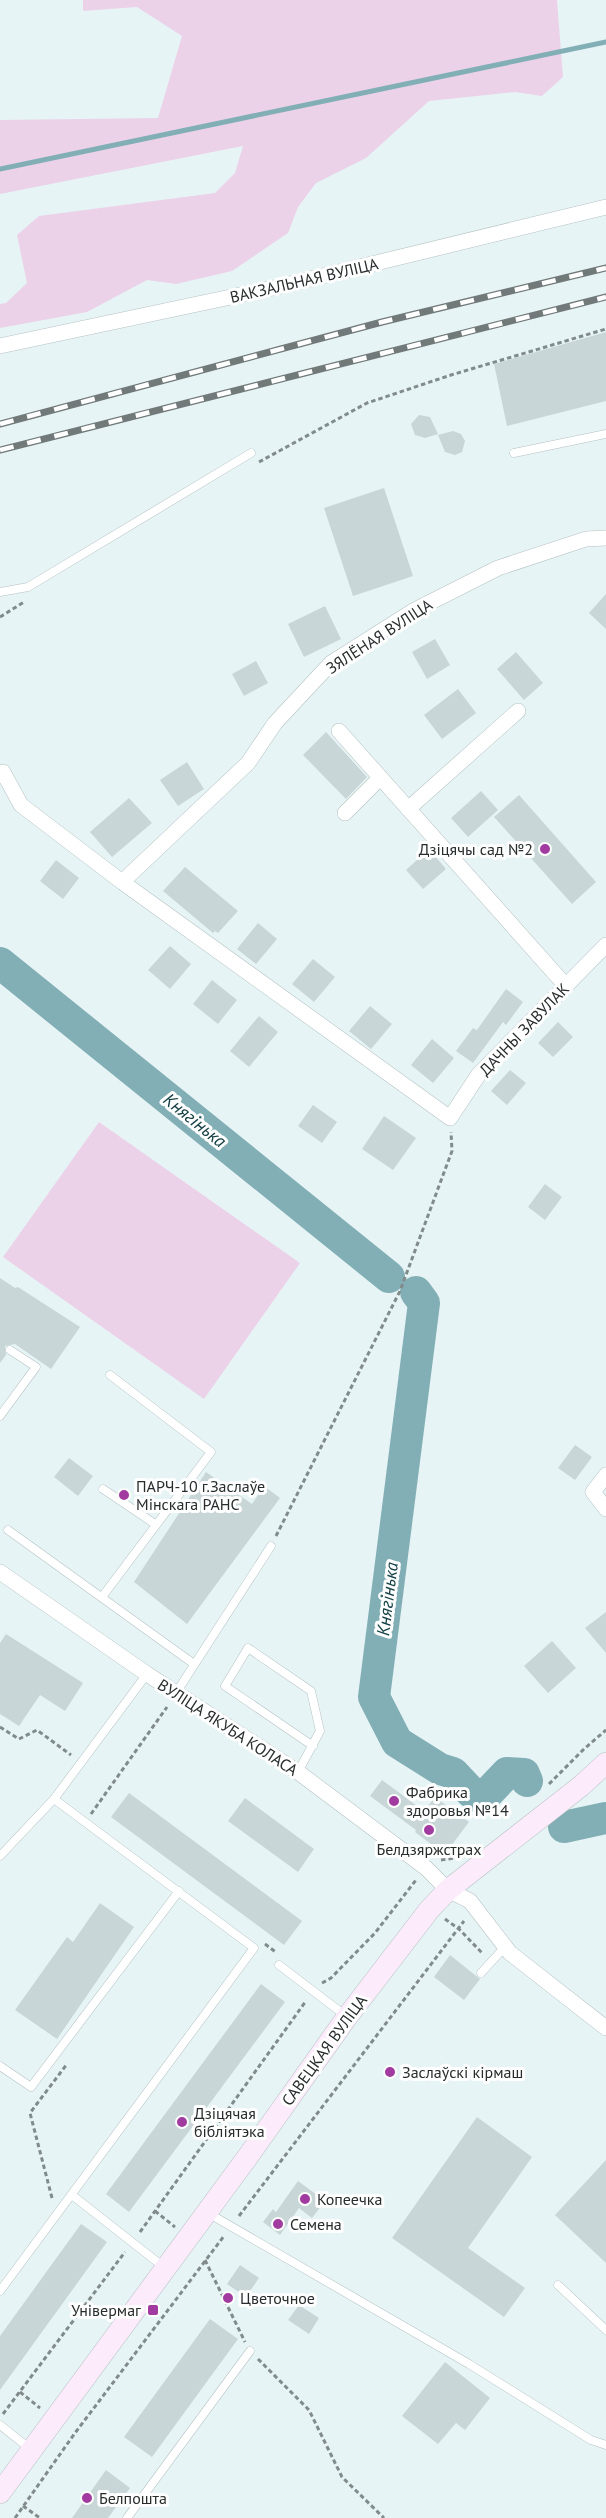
<svg xmlns="http://www.w3.org/2000/svg" width="606" height="2518" font-family="'PT Sans',sans-serif">
<style>
.green{fill:#ebd2e9}
.lines{fill:none;stroke-linecap:round;stroke-linejoin:round}
.stream{stroke:#82afb5;stroke-width:5}
.river{stroke:#82afb5;stroke-width:32}
.building{fill:#c9d6d7}
.lane-casing{stroke:#b5c1c3;stroke-width:9}
.street-casing{stroke:#b5c1c3;stroke-width:16}
.secondary-casing{stroke:#b5c1c3;stroke-width:22}
.path{stroke:#828b8b;stroke-width:3;stroke-dasharray:4.5 3;stroke-linecap:butt}
.lane{stroke:#fff;stroke-width:8}
.street{stroke:#fff;stroke-width:15}
.secondary{stroke:#fcebfb;stroke-width:21}
.rail-casing{stroke:#717979;stroke-width:7}
.rail{stroke:#fefefe;stroke-width:4.5;stroke-dasharray:14;stroke-linecap:butt}
.poi-dot{fill:#a13b9f;stroke:#fefefe;stroke-width:2}
.labels{text-anchor:middle;dominant-baseline:central;stroke-width:6;stroke-linejoin:round;paint-order:stroke}
.street-label{font-size:16px;fill:#272c2c;stroke:#fefefe}
.poi-label{font-size:16px;fill:#272c2c;stroke:#fefefe;text-anchor:start}
.water-label{font-size:18px;font-style:italic;fill:#154045;stroke:#fefefe}
</style>
<rect width="100%" height="100%" fill="#e7f4f5"/>
<path class="green" d="M83,0H557L563,77L542,96L515,92L429,101L366,158L316,183L298,207L288,233L232,271L176,284L147,280L87,312L0,328V304L6,303L27,283L17,235L39,216L215,193L235,173L243,146L0,194V120L158,118L182,36L137,7L83,11Z
M99,1122L300,1263L204,1399L3,1257Z"/>
<g class="lines">
<path class="stream" d="M0,169L606,42"/>
<path class="river" d="M0,963L389,1277
M416,1292L424,1303L374,1697L397,1742L440,1769L453,1773L471,1792L479,1797L486,1795L507,1773L524,1774L527,1781
M564,1827L606,1818"/>
</g>
<path class="building" d="M606,332V401L507,426L494,364Z
M419,415L430,417L438,434L425,438L415,435L411,424Z
M453,431L461,434L465,441L462,452L455,455L445,452L438,435Z
M384,488L413,576L353,596L324,508Z
M606,594V629L589,613Z
M325,606L341,639L304,657L288,624Z
M435,639L450,665L427,679L412,652Z
M516,652L543,683L524,700L497,669Z
M256,661L268,683L244,696L232,674Z
M458,689L476,713L442,739L424,715Z
M326,732L367,777L346,799L303,755Z
M187,762L204,789L178,806L160,780Z
M481,791L498,810L468,837L451,818Z
M519,795L596,882L572,904L494,817Z
M129,798L152,823L112,857L90,832Z
M429,849L446,869L423,889L406,870Z
M56,860L79,878L63,899L40,881Z
M185,867L238,911L218,933L215,931L213,933L163,891Z
M258,923L277,939L256,964L237,949Z
M170,946L191,964L170,989L148,970Z
M313,959L335,977L314,1002L292,984Z
M212,980L237,1000L218,1024L193,1004Z
M506,989L523,1002L506,1025L503,1022L473,1063L456,1051L473,1028L477,1030Z
M370,1006L392,1024L371,1049L349,1031Z
M259,1016L278,1032L249,1067L230,1051Z
M558,1022L573,1037L553,1057L538,1043Z
M432,1039L454,1058L433,1083L411,1065Z
M510,1070L526,1083L507,1105L491,1091Z
M313,1105L337,1122L322,1143L298,1126Z
M384,1116L416,1138L393,1170L362,1149Z
M545,1184L562,1197L545,1220L528,1207Z
M0,1278L15,1288L18,1287L80,1327L51,1369L15,1344L5,1346L6,1355L0,1363Z
M575,1445L592,1457L575,1480L558,1468Z
M69,1458L93,1476L78,1496L54,1477Z
M206,1472L252,1504L264,1486L280,1498L187,1624L134,1582Z
M606,1612V1653L585,1628Z
M6,1634L83,1683L65,1711L40,1695L19,1726L0,1714V1643Z
M552,1641L576,1668L548,1693L524,1666Z
M382,1780L424,1811L435,1797L469,1822L448,1850L439,1844L436,1848L415,1832L416,1830L370,1796Z
M129,1793L302,1921L284,1945L111,1817Z
M245,1798L314,1849L298,1872L228,1821Z
M100,1903L134,1927L57,2039L15,2010L67,1937L73,1942Z
M450,1955L480,1979L464,2000L434,1977Z
M261,1984L285,2002L129,2212L106,2194Z
M477,2117L532,2157L468,2248L525,2288L504,2317L392,2238Z
M606,2160V2263L555,2215Z
M298,2181L325,2201L312,2218L299,2208L280,2235L263,2222L273,2209L276,2212Z
M81,2224L107,2242L0,2390V2336Z
M240,2265L259,2278L246,2297L227,2284Z
M299,2305L319,2318L309,2334L288,2320Z
M210,2319L238,2339L152,2457L124,2437Z
M445,2362L490,2398L465,2430L456,2423L438,2444L402,2416Z
M106,2470L130,2488L108,2518H72Z"/>
<g class="lines">
<defs>
<path id="lane" d="M514,453L606,434
M0,592L28,587L251,453
M0,1416L36,1367L10,1350
M103,1489L155,1524
M8,1530L194,1664
M102,1597L211,1452L110,1375
M176,1693L271,1546
M298,1772L320,1731L311,1691L248,1648L225,1686L313,1746
M0,1856L54,1799L147,1674
M279,1965L346,2016
M481,1973L504,1948
M0,2066L31,2087L179,1891
M72,2195L165,2268
M208,2213L469,2364L591,2440L606,2445
M558,2285L606,2330
M0,2291L254,1948L54,1799
M0,2425L29,2448
M127,2518L250,2351"/>
<path id="street" d="M0,346L273,288L606,207
M339,731L566,986
M3,772L21,805L122,882L450,1118L479,1074L606,945
M408,809L518,711
M345,813L380,778
M122,882L248,763L275,723L331,663L413,611L498,568L586,539L606,538
M606,1475L593,1492L606,1509
M0,1572L147,1674L298,1772L426,1868L448,1890L470,1901L510,1953L606,2028"/>
<path id="secondary" d="M0,2493L249,2155L347,2017L429,1910L448,1890L581,1786L606,1763"/>
</defs>
<use href="#lane" class="lane-casing"/>
<use href="#street" class="street-casing"/>
<use href="#secondary" class="secondary-casing"/>
<path class="path" d="M259,462L367,403L451,375L606,329
M0,617L24,602
M276,1536L400,1291L452,1151L451,1132
M0,1727L19,1739L37,1730L71,1755
M549,1784L584,1749L606,1730
M91,1814L167,1707
M441,1860L455,1858
M445,1919L459,1929L482,1953
M265,1944L277,1953
M322,1983L331,1978L375,1933L416,1880
M52,2198L30,2113L67,2064
M155,2211L175,2227
M239,2216L464,1921
M140,2232L306,2001
M205,2260L245,2342
M258,2359L309,2410L342,2477L384,2518
M20,2392L40,2408
M3,2414L125,2252
M23,2506L40,2518
M15,2518L75,2433L224,2236"/>
<use href="#lane" class="lane"/>
<use href="#street" class="street"/>
<use href="#secondary" class="secondary"/>
<defs>
<path id="rail" d="M0,424L382,322L606,268
M0,450L606,297"/>
</defs>
<use href="#rail" class="rail-casing"/>
<use href="#rail" class="rail"/>
</g>
<g class="poi-dot">
<circle cx="545" cy="849" r="6"/>
<circle cx="124" cy="1495" r="6"/>
<circle cx="394" cy="1801" r="6"/>
<circle cx="429" cy="1830" r="6"/>
<circle cx="390" cy="2072" r="6"/>
<circle cx="182" cy="2122" r="6"/>
<circle cx="305" cy="2199" r="6"/>
<circle cx="278" cy="2224" r="6"/>
<circle cx="228" cy="2298" r="6"/>
<rect x="147" y="2304" width="12" height="12" rx="3"/>
<circle cx="87" cy="2498" r="6"/>
</g>
<g class="labels">
<g class="street-label">
<text transform="translate(304 280) rotate(-13)">ВАКЗАЛЬНАЯ ВУЛІЦА</text>
<text transform="translate(379 636) rotate(-33)">ЗЯЛЁНАЯ ВУЛІЦА</text>
<text transform="translate(524 1029) rotate(-46)">ДАЧНЫ ЗАВУЛАК</text>
<text transform="translate(228 1727) rotate(33)">ВУЛІЦА ЯКУБА КОЛАСА</text>
<text transform="translate(324 2050) rotate(-54)">САВЕЦКАЯ ВУЛІЦА</text>
</g>
<g class="poi-label">
<text x="533" y="849" text-anchor="end">Дзіцячы сад №2</text>
<text x="136" y="1486">ПАРЧ-10 г.Заслаўе<tspan x="136" dy="18">Мінскага РАНС</tspan></text>
<text x="406" y="1792">Фабрика<tspan x="406" dy="18">здоровья №14</tspan></text>
<text x="429" y="1849" text-anchor="middle">Белдзяржстрах</text>
<text x="402" y="2072">Заслаўскі кірмаш</text>
<text x="194" y="2113">Дзіцячая<tspan x="194" dy="18">бібліятэка</tspan></text>
<text x="317" y="2199">Копеечка</text>
<text x="290" y="2224">Семена</text>
<text x="240" y="2298">Цветочное</text>
<text x="141" y="2310" text-anchor="end">Універмаг</text>
<text x="99" y="2498">Белпошта</text>
</g>
<g class="water-label">
<text transform="translate(195 1120) rotate(39)">Княгінька</text>
<text transform="translate(387 1599) rotate(-83)">Княгінька</text>
</g>
</g>
</svg>
